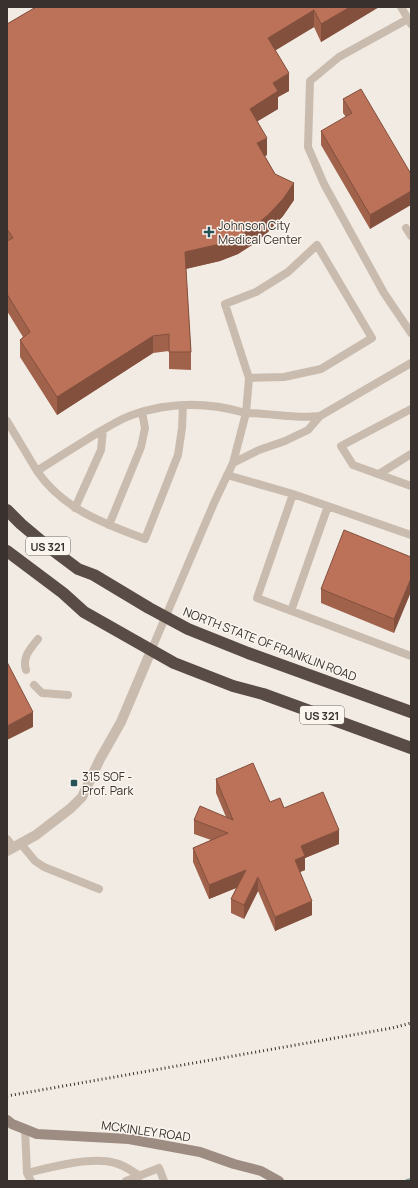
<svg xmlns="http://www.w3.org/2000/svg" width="418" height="1188" font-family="Manrope,sans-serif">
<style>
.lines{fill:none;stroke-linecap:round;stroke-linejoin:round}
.stream{stroke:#84aaac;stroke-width:4}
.lane{stroke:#c9bcaf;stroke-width:8}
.street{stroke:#c9bcaf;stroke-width:10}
.secondary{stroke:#9d8c81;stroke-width:10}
.highway{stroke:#594b45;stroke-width:12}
.rail{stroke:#39312d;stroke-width:3;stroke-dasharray:1 3;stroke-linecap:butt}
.wall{fill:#a1624c}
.shaded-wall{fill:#83503e}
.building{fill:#bb7258;stroke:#83503e}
.poi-dot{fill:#265357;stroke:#faf5ef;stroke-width:1.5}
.labels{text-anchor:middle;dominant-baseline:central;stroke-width:3;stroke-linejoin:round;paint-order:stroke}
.shield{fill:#faf5ef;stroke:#736c67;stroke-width:1}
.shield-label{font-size:11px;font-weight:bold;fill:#39312d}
.poi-label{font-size:12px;fill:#39312d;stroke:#faf5ef;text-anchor:start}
.street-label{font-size:12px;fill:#39312d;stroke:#faf5ef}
</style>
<rect width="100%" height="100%" fill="#f2ebe3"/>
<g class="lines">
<path class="stream" d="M407,1181L411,1180"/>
<path class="lane" d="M401,7L411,24
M408,19L339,57L310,81L308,147L324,184L384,293L411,333
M406,228L411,236
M183,405L182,428L178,455L145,539C103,523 63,509 37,471C57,458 78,445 99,432C110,426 120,419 132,415C169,402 208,402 246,413L249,378L225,304L256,292L288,272L317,245L372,338L321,369L284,377L249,378
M411,409L341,446L353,465L411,486
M7,421L37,471
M233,463L259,450L285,441L308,430L320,416
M379,474L411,454
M227,475L293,494L411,535
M293,494L257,598L411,656
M75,508L101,450L103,430
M109,525L141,447L145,428L142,412
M291,611L328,506
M151,651L214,503L233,463L246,413C271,413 295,419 320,416L411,363
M26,670C22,657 30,649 38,639
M34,685L42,693L68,695
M7,839L14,848
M21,844L35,861L44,867L99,889
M25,1129L27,1173L31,1181
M27,1173C51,1167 92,1156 115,1163C124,1165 132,1171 140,1176
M126,1181L159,1168L164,1181"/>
<path class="street" d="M7,851L36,835L71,808L82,797L100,759L121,722L151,651"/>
<path class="secondary" d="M7,1120L12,1124L37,1134L129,1139L200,1152L234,1164L261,1171L279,1181"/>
<path class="highway" d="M7,510L21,524L46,545L78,569L94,575L149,608L188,629L248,653L411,712
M7,551L63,593L84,612L174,663L233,686L263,694L411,748"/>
<path class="rail" d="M7,1096L392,1028L411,1023"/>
</g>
<path class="wall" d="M33,7H379L321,42L314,27L275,50L289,91L278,97V109L257,121L267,155L265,156L275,174L294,200L283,216L269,231L255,243L238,254L220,261L186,269L191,352V370L169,369V351L153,353L57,415L20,357V340L23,337L7,311V24L33,9Z
M343,99L411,174L370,229L321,145V131L346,117L343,113Z
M411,557L394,633L321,603V589Z
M216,779L284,808L339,844L305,858V870L300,872L312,915L275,931L258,891L244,919L231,913V899L236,888L209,899L193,862V848L211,840L194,834V820L226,817L216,793Z"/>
<path class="shaded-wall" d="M350,7H379L321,42V24Z
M314,10V27L268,55V38Z
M289,73V91L278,97V109L250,126V109L273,83Z
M267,138V155L257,160V143Z
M294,183V200L283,216L269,231L255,243L238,254L220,261L185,269V252Z
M411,191V205L370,229V215Z
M153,336V353L57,415V397Z
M411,578V592L394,633V619Z
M33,712V727L7,740V726Z
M339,830V844L305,858V870L295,874V860L301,846Z
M246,870V884L209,899V885Z
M258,877V891L244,919V905Z
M312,901V915L275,931V917Z"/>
<path class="building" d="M36,7H350L321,24L314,10L268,38L289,73L273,83L278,91L250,109L267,138L257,143L275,174L294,183L283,199L269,214L255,226L238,237L220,244L185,252L191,352H169V334L153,336L57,397L20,340L30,332L7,294V241L13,238L7,229V24Z
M361,89L411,174V191L370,215L321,131L352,113L343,99Z
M344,530L411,557V578L394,619L321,589Z
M7,662L33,712L7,726Z
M253,763L270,802L280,798L284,808L323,792L339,830L301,846L305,856L295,860L312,901L275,917L258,877L244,905L231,899L246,870L209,885L193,848L228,833L194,820L200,806L233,820L216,779Z"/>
<g class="poi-dot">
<path d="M207 226h4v4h4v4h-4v4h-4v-4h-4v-4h4z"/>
<rect x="70" y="779" width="8" height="8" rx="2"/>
</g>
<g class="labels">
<g class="shield">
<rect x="26" y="537" width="44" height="18" rx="3"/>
<rect x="300" y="706" width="44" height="18" rx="3"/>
</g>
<g class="shield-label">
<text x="48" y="546">US 321</text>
<text x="322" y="715">US 321</text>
</g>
<g class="poi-label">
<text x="218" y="225">Johnson City<tspan x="218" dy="14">Medical Center</tspan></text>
<text x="82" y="776">315 SOF -<tspan x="82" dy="14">Prof. Park</tspan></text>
</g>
<g class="street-label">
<text transform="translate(270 644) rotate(21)">NORTH STATE OF FRANKLIN ROAD</text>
<text transform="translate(146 1131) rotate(8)">MCKINLEY ROAD</text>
</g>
</g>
<rect width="418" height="1188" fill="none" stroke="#39312d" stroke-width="16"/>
</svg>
